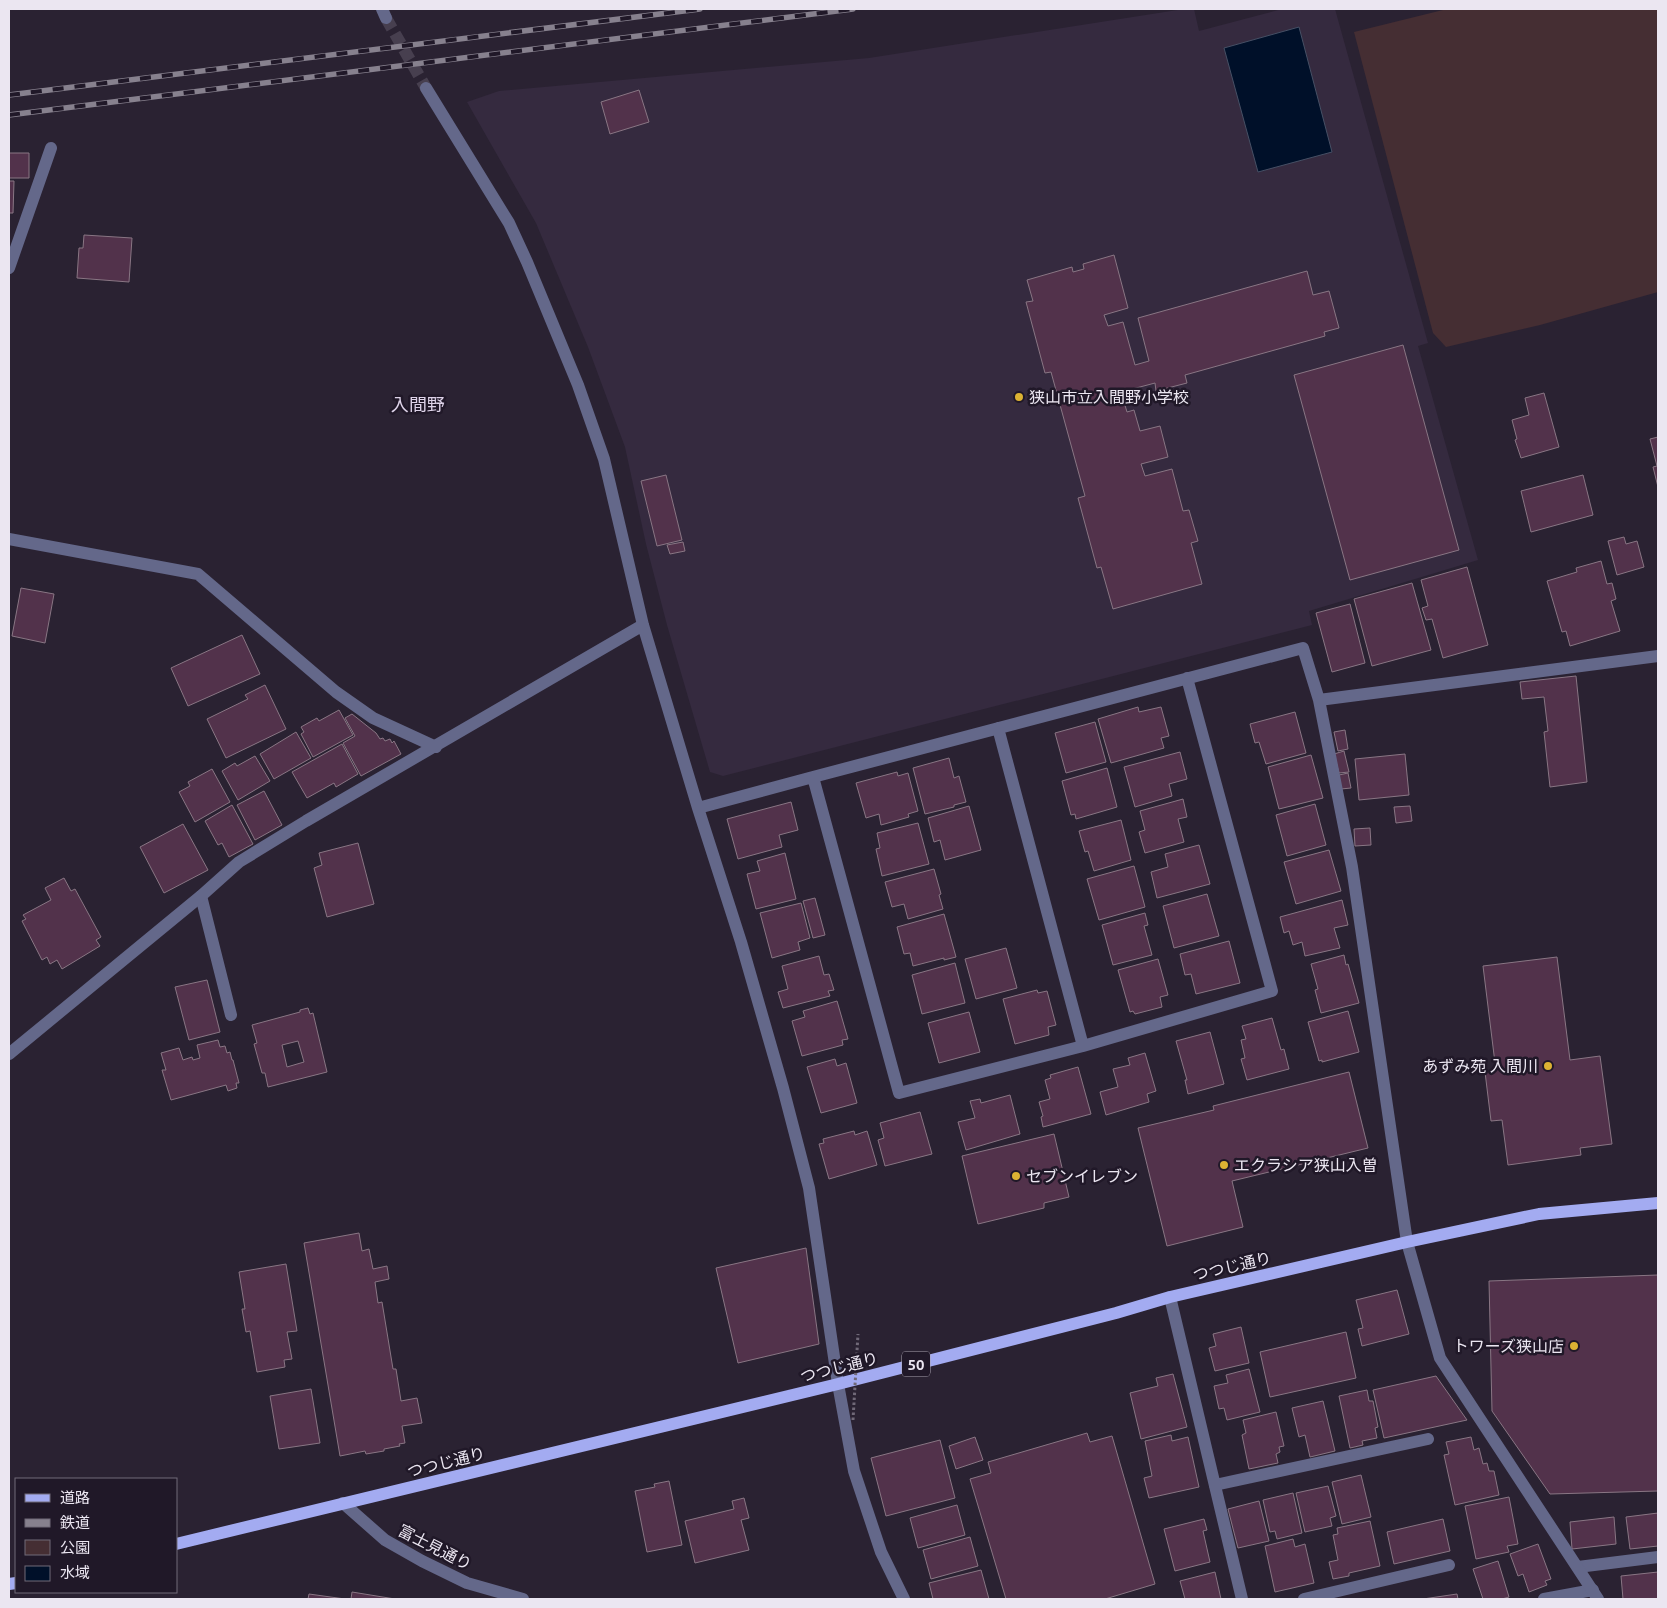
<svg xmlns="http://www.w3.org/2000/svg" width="1667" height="1608" font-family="Ubuntu,'Noto Sans JP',sans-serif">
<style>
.built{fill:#352a3f}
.green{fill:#452e33}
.water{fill:#001029;stroke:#465065}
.building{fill:#52324b;stroke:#897684;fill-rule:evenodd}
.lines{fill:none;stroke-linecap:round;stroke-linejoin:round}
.minor-tunnel{stroke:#473f4f;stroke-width:12;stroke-dasharray:12 6;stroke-linecap:butt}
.service{stroke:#64688a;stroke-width:12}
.minor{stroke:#64688a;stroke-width:12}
.tertiary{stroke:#64688a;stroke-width:12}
.primary{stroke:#a3abf1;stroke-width:12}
.rail-casing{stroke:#87818e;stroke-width:5.5}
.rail{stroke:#201828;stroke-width:4;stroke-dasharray:11;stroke-linecap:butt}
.path-bridge{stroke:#706978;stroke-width:3;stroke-dasharray:2.5 2.5;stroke-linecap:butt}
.poi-dot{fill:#dcb233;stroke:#201828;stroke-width:2}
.labels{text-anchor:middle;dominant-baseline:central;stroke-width:5;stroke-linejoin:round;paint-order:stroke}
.shield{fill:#201828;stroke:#aea8b5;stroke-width:1}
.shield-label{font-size:15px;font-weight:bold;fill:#ebe6f1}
.poi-label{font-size:16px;fill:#ebe6f1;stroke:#201828;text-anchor:start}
.street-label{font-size:16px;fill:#ebe6f1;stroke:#201828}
.neighbourhood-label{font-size:18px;fill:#ddd2e8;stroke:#201828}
</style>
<rect width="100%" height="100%" fill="#2a2232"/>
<path class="built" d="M1184,9H1194L1199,31L1282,9H1335L1428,343L1418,346L1478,560L1309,611L1312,625L723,776L710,772L667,625L646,544L625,447L588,347L536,223L467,102L499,91L869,58Z"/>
<path class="green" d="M1447,9H1658V292L1540,325L1446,347L1433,333L1354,32Z"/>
<path class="water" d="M1299,27L1332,152L1258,172L1224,48Z"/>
<path class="building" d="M639,90L649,122L610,134L601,102Z
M9,153H29V178H9Z
M9,181H14L13,213H9Z
M84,235L132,238L129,282L77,278L79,248H83Z
M1114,255L1128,308L1104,315L1108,326L1123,322L1135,365L1149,361L1138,318L1307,271L1313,295L1329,291L1339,328L1324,332L1325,336L1185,375L1187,383L1156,391L1155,383L1121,392L1127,412L1134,410L1140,431L1160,426L1168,457L1141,464L1145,476L1172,469L1183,511L1189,510L1198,541L1191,543L1202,584L1113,609L1101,567L1097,568L1078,498L1085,496L1051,372L1045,373L1026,302L1033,301L1027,280L1072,267L1073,272L1084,269L1083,264Z
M1403,345L1459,550L1350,580L1294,375Z
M1544,393L1559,447L1521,458L1515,440L1517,439L1512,420L1529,415L1525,398Z
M1658,437V487L1653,467L1657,466L1650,439Z
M666,475L682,540L657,546L641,481Z
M1583,475L1593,515L1531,532L1521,491Z
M1624,537L1626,544L1637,541L1644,567L1617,575L1608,541Z
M683,542L685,551L670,554L667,545Z
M1601,561L1607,584L1612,583L1616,599L1611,601L1620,631L1570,646L1566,631L1562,632L1547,581L1577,572L1576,568Z
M1467,567L1488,645L1443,658L1432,619L1426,620L1422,608L1428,606L1421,580Z
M1412,583L1431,650L1372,666L1354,599Z
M21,588L54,594L45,643L12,636Z
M1350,604L1365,663L1332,672L1316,613Z
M242,635L260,674L188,706L171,668Z
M1576,676L1587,782L1550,787L1544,732L1548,731L1544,697L1522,699L1520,682Z
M265,685L286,729L226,758L207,719L248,699L245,695Z
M1138,707L1139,712L1161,707L1169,736L1161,738L1164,748L1111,763L1098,719Z
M339,710L353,735L313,757L301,734L304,732L301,727L317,718L319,721Z
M1295,712L1306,753L1266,764L1259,742L1255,743L1250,724Z
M352,714L376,733L380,739L383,738L385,741L390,739L392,743L394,741L401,754L361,776L343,743L355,736L345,718Z
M1095,722L1106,762L1066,773L1055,733Z
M1345,730L1348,749L1338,751L1334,732Z
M296,732L311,758L274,779L260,754Z
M342,744L358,774L336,787L334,783L307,798L292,772Z
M1344,751L1349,772L1339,773L1334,754Z
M1180,752L1187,779L1169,784L1172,796L1135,807L1124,767Z
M1405,754L1409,795L1359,800L1355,759Z
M1311,755L1323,798L1279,809L1268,767Z
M255,756L270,781L238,800L222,771L235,763L237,766Z
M949,758L954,778L959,776L966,802L954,805V807L925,814L913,768Z
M1107,768L1117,807L1076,819L1075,814L1071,815L1062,781Z
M212,769L230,802L195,822L179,792L190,786L188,782Z
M897,772L898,776L908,773L918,811L908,814L909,817L881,825L879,814L866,818L856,783Z
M1348,773L1351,788L1341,789L1339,775Z
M264,791L282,825L255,840L237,805Z
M1183,799L1187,817L1178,819L1184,842L1145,853L1139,832L1145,830L1140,811Z
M791,802L798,830L779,835L782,847L738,859L727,819Z
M1315,804L1326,845L1287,856L1276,815Z
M232,805L253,844L229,857L222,843L218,845L205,821Z
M969,806L981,850L945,860L940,840L934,842L928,818Z
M1410,806L1412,821L1396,823L1394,807Z
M1121,820L1131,860L1094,871L1088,851L1085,852L1079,831Z
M918,823L929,864L882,876L876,849L880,848L877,833Z
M183,824L208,870L164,893L140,847Z
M1370,828L1371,845L1355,846L1354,829Z
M358,843L374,904L327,917L314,868L322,865L319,853Z
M1199,845L1210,884L1157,898L1151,872L1168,867L1165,854Z
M1329,850L1341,891L1296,904L1284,862Z
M785,853L796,899L756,909L747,874L760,871L757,861Z
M1134,866L1145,907L1099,920L1087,879Z
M934,869L941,894L939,895L943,909L908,919L904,904L892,907L885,882Z
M64,878L71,891L75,889L101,937L96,940L100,946L62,969L57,960L50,964L47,957L42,960L22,921L26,919L23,915L51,900L45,888Z
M1207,894L1219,936L1174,948L1163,906Z
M815,898L825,935L813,938L803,901Z
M1342,900L1348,925L1334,928L1340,948L1305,956L1302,942L1293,945L1289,931L1284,933L1280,917Z
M801,903L810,938L798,942L800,950L772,958L760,913Z
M1145,913L1148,925L1144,926L1152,955L1113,965L1102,925Z
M944,914L956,957L944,960V958L913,966L910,953L904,954L897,927Z
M1229,941L1240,983L1196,994L1191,974L1185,975L1180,954Z
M1006,948L1017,988L976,999L965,959Z
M1344,955L1346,965L1348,964L1359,1003L1321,1013L1315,990L1318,989L1311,964Z
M819,956L824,975L829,974L834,990L828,991L830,996L783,1008L778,992L788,989L782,966Z
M1557,957L1570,1060L1600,1056L1612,1144L1580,1148L1581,1155L1508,1165L1502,1120L1491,1121L1485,1072L1496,1071L1483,966Z
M1158,959L1168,995L1160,997L1162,1007L1135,1014L1133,1011L1130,1012L1118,970Z
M955,963L965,1003L922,1014L912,975Z
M207,980L220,1032L189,1040L175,987Z
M1037,990L1038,993L1047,991L1056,1025L1048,1027L1049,1035L1015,1044L1003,999Z
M837,1001L848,1039L842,1040L843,1045L802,1056L792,1021L805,1017L803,1011Z
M308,1008L310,1014L313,1013L327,1072L268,1087L265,1073H262L254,1044L257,1043L252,1025L300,1012V1010ZM298,1041L304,1062L287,1067L282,1045Z
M1348,1011L1359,1052L1322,1062V1060L1319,1061L1308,1022Z
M969,1012L980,1052L939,1063L928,1023Z
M1272,1018L1281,1050L1284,1049L1289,1069L1247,1080L1241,1059L1245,1058L1241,1040L1246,1039L1242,1026Z
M1210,1032L1224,1084L1188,1094L1185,1080H1187L1176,1041Z
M218,1040L220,1047L225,1046L227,1053L230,1052L232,1060H233L239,1083H236L237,1088L228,1091L226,1085L171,1100L162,1070H166L161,1053L179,1048L183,1060L192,1057L193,1060L200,1058L197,1045Z
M1145,1053L1156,1091L1147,1094L1149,1102L1106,1115L1100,1092L1118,1087L1113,1069L1130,1065L1128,1058Z
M835,1059L837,1066L846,1063L857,1103L821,1113L807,1067Z
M1078,1067L1091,1114L1043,1127L1041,1117L1043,1116L1039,1102L1050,1099L1045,1080L1051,1078L1050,1075Z
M1349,1072L1368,1148L1232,1181L1243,1227L1167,1246L1138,1128L1214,1110L1213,1106Z
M1010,1095L1020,1134L966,1150L958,1122L975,1118L970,1101L980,1099L981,1103Z
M920,1112L932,1154L885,1166L878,1140L884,1138L880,1123Z
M854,1131L855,1135L867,1131L877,1165L829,1179L819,1144L824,1143L823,1139Z
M1054,1134L1069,1197L1044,1203V1208L978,1224L962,1156Z
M359,1233L362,1251L369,1249L373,1269L387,1266L389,1279L375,1282L378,1303L382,1302L393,1369H396L401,1401L417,1398L422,1423L402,1426L405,1443L399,1444L400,1446L384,1449V1451L366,1454L365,1451L340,1456L304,1243Z
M806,1248L819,1344L738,1363L716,1268Z
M286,1264L297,1331L287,1332L292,1359L284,1360L285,1367L257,1372L250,1331L246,1332L242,1309H245L239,1272Z
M1658,1275V1491L1550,1494L1492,1411L1489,1281Z
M1397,1290L1409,1334L1362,1346L1358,1329L1363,1328L1356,1300Z
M1241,1327L1249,1363L1215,1371L1209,1348L1216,1346L1213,1334Z
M1346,1332L1356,1378L1270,1397L1260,1352Z
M1249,1369L1260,1412L1227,1420L1224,1408L1219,1409L1214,1386L1228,1383L1226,1375Z
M1173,1374L1187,1427L1141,1439L1130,1393L1158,1386L1156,1378Z
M1436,1376L1467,1420L1384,1438L1373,1390Z
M311,1389L320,1443L279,1449L270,1396Z
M1367,1390L1369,1401H1373L1378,1427L1375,1428L1377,1438L1362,1441L1363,1445L1350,1448L1339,1396Z
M1323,1401L1335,1451L1310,1457L1305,1435L1299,1437L1292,1408Z
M1276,1412L1284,1446L1279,1447L1280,1452L1276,1454L1278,1463L1249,1469L1242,1435L1246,1433L1243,1420Z
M1087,1433L1090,1442L1112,1436L1155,1584L1105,1599H1006L970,1479L991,1473L988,1462Z
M1171,1435L1172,1441L1188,1437L1199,1487L1149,1498L1144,1478L1152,1476L1145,1441Z
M975,1437L983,1460L956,1469L949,1446Z
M1471,1437L1474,1450L1479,1448L1483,1464L1487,1463L1489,1471H1494L1499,1495L1455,1505L1444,1455L1449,1454L1446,1442Z
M940,1440L955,1498L886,1516L871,1458Z
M1361,1475L1371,1517L1342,1524L1332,1482Z
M669,1481L682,1545L647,1552L635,1491L655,1487L654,1484Z
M1328,1486L1336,1516L1330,1518L1332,1526L1305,1532L1296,1493Z
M1293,1493L1302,1533L1277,1539L1275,1531L1270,1532L1263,1500Z
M1509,1497L1518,1544L1507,1546L1509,1552L1476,1559L1465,1506Z
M744,1498L749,1518L741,1520L749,1550L695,1563L685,1521L734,1509L732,1501Z
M1259,1501L1269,1541L1238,1548L1228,1509Z
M957,1505L965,1535L918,1548L910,1518Z
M1658,1513V1546L1630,1549L1626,1517Z
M1614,1517L1616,1544L1572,1549L1570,1522Z
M1204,1519L1207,1530L1203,1531L1210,1562L1175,1571L1164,1529Z
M1443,1519L1450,1551L1394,1564L1387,1532Z
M1370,1521L1380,1566L1349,1573V1576L1333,1579L1329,1562L1338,1560L1333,1535L1338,1534L1337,1528Z
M970,1537L978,1566L931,1579L923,1550Z
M1293,1539L1295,1547L1305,1544L1314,1583L1275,1592L1265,1546Z
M1538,1544L1551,1579L1545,1581L1547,1585L1529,1592L1523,1574L1518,1576L1510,1554Z
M1498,1561L1509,1597L1502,1599H1483L1473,1569Z
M981,1570L989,1599H933L929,1583Z
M1215,1572L1221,1599H1185L1180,1581Z
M1658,1572V1599H1623L1621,1576Z
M352,1592L395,1599H351Z
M309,1594L345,1599H303H308Z
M1457,1594L1458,1599H1423Z"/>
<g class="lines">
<path class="minor-tunnel" d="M386,18L426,88"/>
<path class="service" d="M201,896L231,1015
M1215,1485L1428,1439
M1578,1567L1658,1557
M1544,1599L1593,1590"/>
<path class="minor" d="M382,9L386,18
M426,88L509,223L527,262L578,385L604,459L643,625L698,808L741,942L783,1088L809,1188L838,1384L854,1471L881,1552L904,1599
M9,268L51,148
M9,539L198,574L336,692L373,718L436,747
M1319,700L1658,656
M998,728L1083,1046
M813,777L899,1093L1083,1046L1272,991L1187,678
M698,808L813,777L1303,648L1319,700L1352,867L1407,1242L1440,1358L1598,1599
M9,1054L201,896L239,862L306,821L643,625
M1170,1297L1242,1599
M1304,1599L1449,1565"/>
<path class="tertiary" d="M343,1503L385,1540L422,1561L467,1583L523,1599"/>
<path class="primary" d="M176,1544L838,1384L1116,1313L1170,1297L1407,1242L1539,1214L1658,1203
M9,1584L16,1583"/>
<defs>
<path id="rail" d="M9,95L700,9
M9,115L853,9"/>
</defs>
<use href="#rail" class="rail-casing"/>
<use href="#rail" class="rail"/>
<path class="path-bridge" d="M853,1420L858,1334"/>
</g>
<g class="poi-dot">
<circle cx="1019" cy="397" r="5"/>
<circle cx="1548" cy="1066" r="5"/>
<circle cx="1224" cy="1165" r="5"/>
<circle cx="1016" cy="1176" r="5"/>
<circle cx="1574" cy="1346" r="5"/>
</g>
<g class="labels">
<rect class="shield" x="902" y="1351.5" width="28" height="25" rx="4"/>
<g class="shield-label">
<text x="916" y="1364">50</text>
</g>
<g class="poi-label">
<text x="1029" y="397">狭山市立入間野小学校</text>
<text x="1538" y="1066" text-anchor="end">あずみ苑 入間川</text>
<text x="1234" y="1165">エクラシア狭山入曽</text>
<text x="1026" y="1176">セブンイレブン</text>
<text x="1564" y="1346" text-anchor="end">トワーズ狭山店</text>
</g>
<g class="street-label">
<text transform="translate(1232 1266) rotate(-13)">つつじ通り</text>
<text transform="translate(839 1367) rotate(-14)">つつじ通り</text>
<text transform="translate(446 1462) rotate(-14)">つつじ通り</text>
<text transform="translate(435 1547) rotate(27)">富士見通り</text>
</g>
<g class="neighbourhood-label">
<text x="418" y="404">入間野</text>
</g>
</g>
<rect width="1667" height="1608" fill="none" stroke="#ebe6f1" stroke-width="20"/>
<rect x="15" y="1478" width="162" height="115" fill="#201828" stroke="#716a78"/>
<rect x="25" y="1494" width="25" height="8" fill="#a3abf1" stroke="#716a78"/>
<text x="60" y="1503" font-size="15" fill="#ebe6f1">道路</text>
<rect x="25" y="1519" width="25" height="8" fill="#87818e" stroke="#716a78"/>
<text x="60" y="1528" font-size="15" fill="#ebe6f1">鉄道</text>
<rect x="25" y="1540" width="25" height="15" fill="#452e33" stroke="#716a78"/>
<text x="60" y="1553" font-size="15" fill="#ebe6f1">公園</text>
<rect x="25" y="1566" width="25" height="15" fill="#001029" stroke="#716a78"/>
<text x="60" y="1578" font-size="15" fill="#ebe6f1">水域</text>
</svg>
